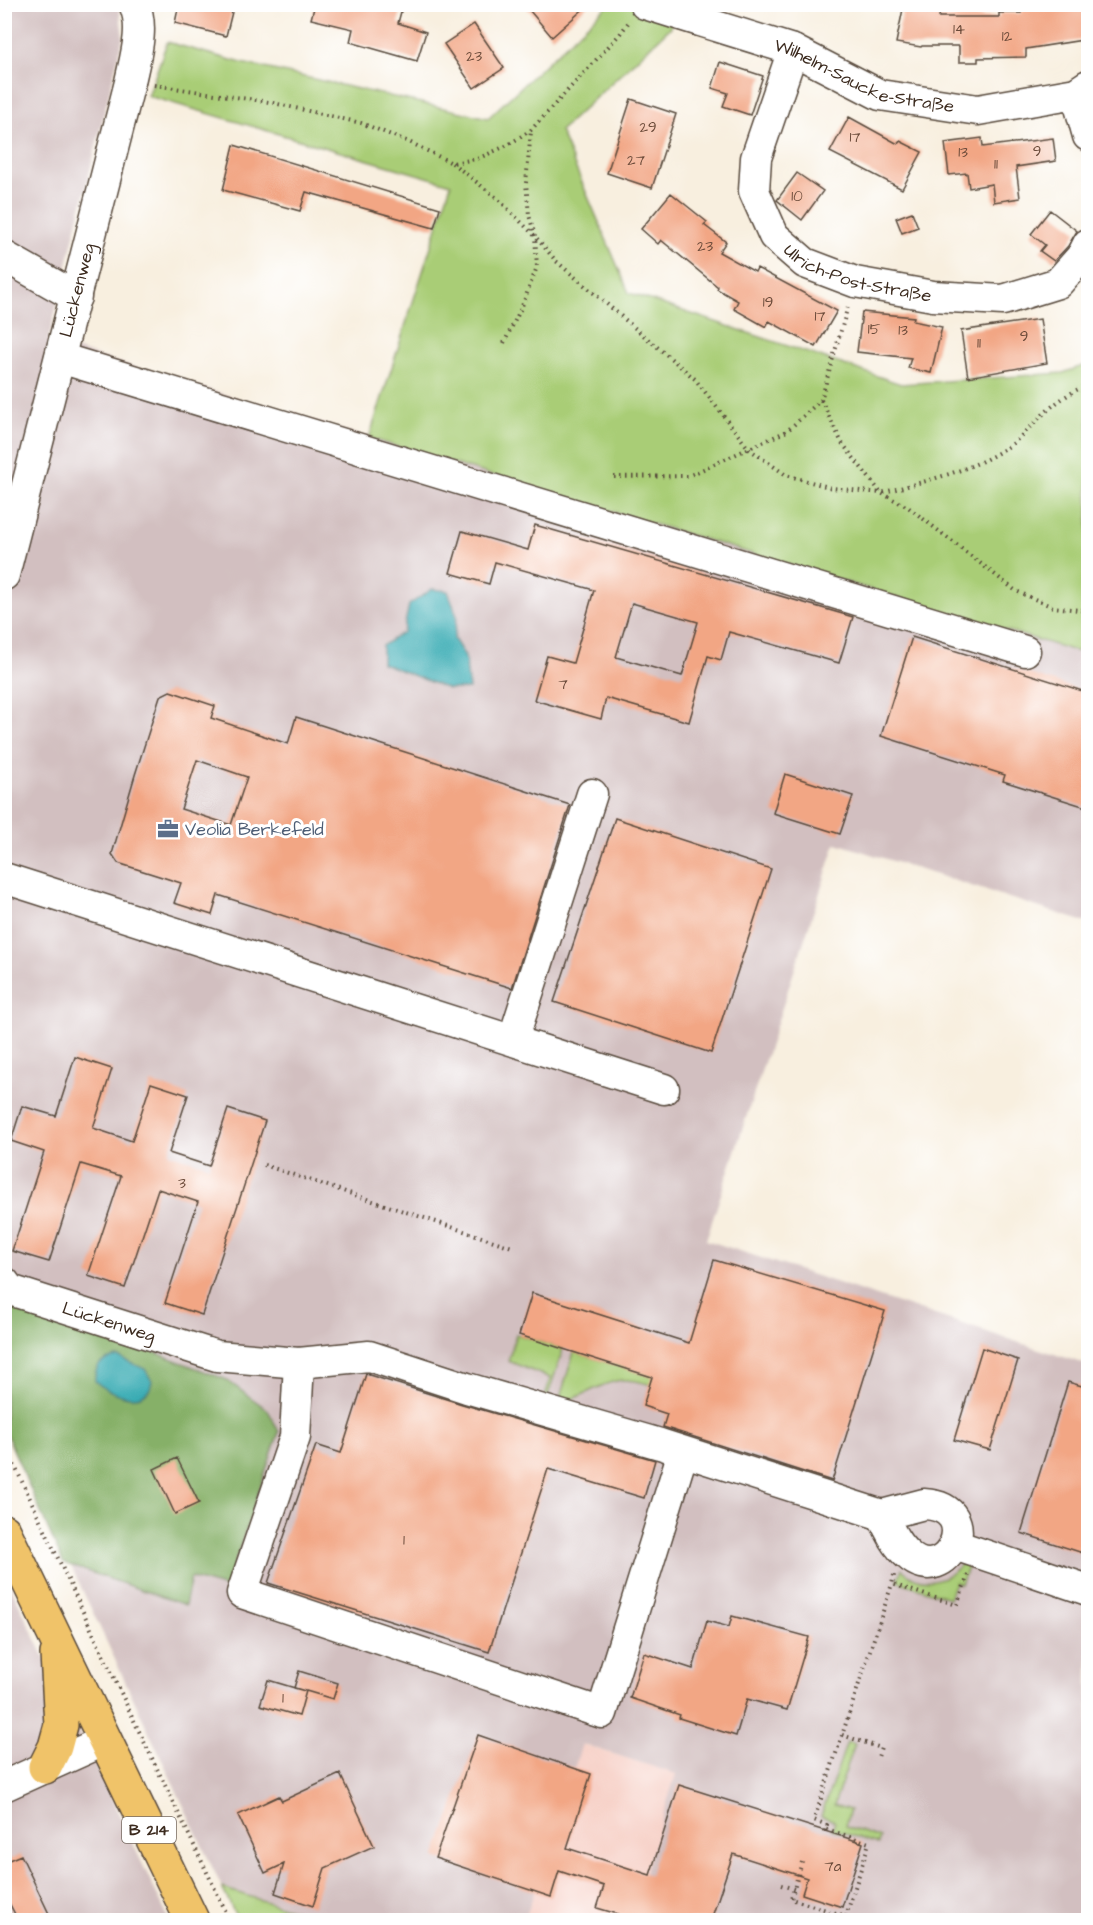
<svg xmlns="http://www.w3.org/2000/svg" width="1093" height="1925" font-family="'Architects Daughter',sans-serif">
<style>
.built{fill:#f7d1c8}
.industrial{fill:#d2bfc0}
.green{fill:#a9cd76;stroke:#727c4a;stroke-width:1.5}
.forest{fill:#86b067;stroke:#606d42;stroke-width:1.5}
.water{fill:#39abb3;stroke:#3a6a68;stroke-width:1.5}
.building{fill:#f2a684;fill-rule:evenodd}
.lines{fill:none;stroke-linecap:round;stroke-linejoin:round}
.minor-casing{stroke:#57483b;stroke-width:33}
.major-casing{stroke:#57483b;stroke-width:36}
.path{stroke:#57483b;stroke-width:4;stroke-dasharray:1.5 4.5;stroke-linecap:butt}
.minor{stroke:#fff;stroke-width:30}
.major{stroke:#f0c369;stroke-width:33}
.labels{text-anchor:middle;dominant-baseline:central;stroke-width:6;stroke-linejoin:round;paint-order:stroke}
.number-label{font-size:15px;fill:#694938}
.shield{fill:#fff;stroke:#766a62;stroke-width:1.5}
.shield-label{font-size:16px;font-weight:bold;fill:#3b2a1e}
.street-label{font-size:18px;fill:#3b2a1e;stroke:#fff}
.service-label{font-size:18px;fill:#4e5e75;stroke:#fff;text-anchor:start}
</style>
<rect width="100%" height="100%" fill="#fff"/>
<filter id="ink" filterUnits="userSpaceOnUse"><feTurbulence type="fractalNoise" baseFrequency=".0167" numOctaves="2"/><feDisplacementMap in="SourceGraphic" scale="12" xChannelSelector="R" yChannelSelector="G"/><feConvolveMatrix kernelMatrix="1 2 1 2 8 2 1 2 1" color-interpolation-filters="sRGB"/></filter>
<filter id="wash" filterUnits="userSpaceOnUse"><feTurbulence type="fractalNoise" baseFrequency=".008" numOctaves="4" result="noise"/><feDisplacementMap in="SourceGraphic" scale="24" xChannelSelector="R" yChannelSelector="G"/><feGaussianBlur stdDeviation="1.35" result="paint"/><feColorMatrix in="noise" values="0 0 0 0 0 0 0 0 0 0 0 0 0 0 0 0 0 1.4 0 .05"/><feComposite in="paint" operator="in"/></filter>
<g filter="url(#wash)">
<rect width="100%" height="100%" fill="#f8efdf"/>
<path class="built" d="M581,1744L677,1774L630,1920H525Z"/>
<path class="industrial" d="M4,5H119L123,37L48,341L1088,655V923L836,843L706,1240L1088,1365V1920H630L676,1774L582,1744L525,1920H325L222,1888L5,1425Z
M5,1574L169,1920H5Z"/>
<path class="green" d="M608,5H681L670,28L560,131L629,293L901,384L1063,373L1088,364V655L369,438L451,184L148,96L167,42L242,63L488,118Z
M516,1334L563,1349L546,1402L544,1401L550,1378L508,1361Z
M574,1352L676,1384L673,1393C658,1388 639,1379 622,1380C600,1382 581,1400 559,1401Z
M965,1560L969,1562L961,1584L955,1582L949,1598L897,1581L902,1569C922,1589 949,1581 965,1560Z
M847,1742L855,1744L834,1805L850,1810L845,1826L880,1838L878,1844L832,1829L835,1821L821,1816Z
M222,1888L325,1920H238Z"/>
<path class="forest" d="M4,1295L225,1379L268,1410L279,1432L226,1588L191,1578L185,1605L63,1563L5,1431Z"/>
<path class="water" d="M432,589L448,591L457,616L454,639L465,656L469,689H448L382,663V646L403,632L409,605Z
M118,1357L145,1369L152,1381C151,1384 151,1388 149,1390C136,1406 106,1391 95,1381C94,1365 103,1359 118,1357Z"/>
<g id="blocks">
<path class="building" d="M179,4H234L226,36L175,23Z
M315,4H403L398,23L426,32L417,61L350,42L353,29L311,19Z
M524,4H589L552,37Z
M904,4H941L939,17H999V13H1021V4H1089V39L1026,49V57L978,58V62H959V46H922L921,47L896,43Z
M474,24L504,68L474,88L444,44Z
M720,62L763,76L750,115L723,106L728,93L712,88Z
M631,99L676,114L652,188L607,173Z
M849,117L898,144L900,141L922,152L902,189L830,152Z
M982,138L983,147L1053,138L1056,161L1016,167L1020,198L994,202L992,184L969,188L967,173L949,175L945,143Z
M234,145L440,208L434,228L306,192L300,211L223,190Z
M797,173L823,191L802,220L777,200Z
M671,193L707,222L704,225L726,242L719,252L755,272L757,268L837,311L816,347L769,321L766,327L734,309L738,301L717,289L718,287L661,240L658,244L641,229Z
M1050,210L1077,231L1068,246L1054,261L1040,251L1045,245L1031,234Z
M912,212L918,227L902,233L896,218Z
M862,312L914,317L913,321L942,327L931,373L908,368L911,358L857,352Z
M1040,319L1047,363L968,377L961,331Z
M535,525L853,617L839,663L729,632L721,660L708,656L689,722L606,698L601,719L534,700L547,656L573,663L594,590L495,562L489,584L450,573L462,531L528,550ZM632,603L698,622L682,676L616,657Z
M912,637L1089,693V808L1003,781L1005,775L881,736Z
M170,691L215,706L211,718L288,744L296,717L570,805L512,988L218,895L212,915L174,903L181,883L118,863L112,854L135,775L160,696ZM197,760L247,777L231,825L181,809Z
M785,774L853,796L840,834L773,813Z
M615,818L771,869L711,1053L554,1002Z
M75,1057L112,1069L93,1128L132,1141L151,1083L188,1095L169,1153L209,1166L228,1109L265,1121L202,1315L165,1303L198,1202L158,1189L125,1288L88,1276L121,1176L81,1164L49,1262L12,1251L44,1152L11,1141L22,1106L56,1116Z
M714,1260L885,1311L832,1481L663,1427L667,1414L643,1406L652,1377L519,1335L532,1293L689,1343Z
M982,1348L1018,1360L990,1450L954,1440Z
M366,1374L462,1404L655,1460L644,1498L548,1469L489,1652L268,1583L316,1445L341,1453Z
M1068,1382L1089,1388V1555L1021,1533Z
M177,1458L199,1503L175,1514L154,1469Z
M732,1616L809,1637L787,1710L747,1699L736,1736L679,1718L680,1715L630,1698L644,1653L693,1669L707,1621L729,1627Z
M299,1671L338,1683L333,1699L306,1691L299,1716L260,1705L268,1680L305,1691L294,1688Z
M478,1735L591,1774L567,1848L650,1875L679,1785L863,1843L842,1907L802,1894L807,1878L733,1854L711,1920H638L597,1908L604,1886L559,1871L551,1897L435,1858Z
M340,1774L374,1846L325,1868L313,1906L275,1893L284,1864L265,1873L238,1815L279,1796L282,1801Z
M21,1855L52,1920H18L4,1893V1862Z"/>
</g>
</g>
<g filter="url(#ink)">
<use href="#blocks" fill-opacity="0" stroke="#57483b" stroke-width="1.5"/>
<g class="lines">
<defs>
<g id="minor">
<path id="s1" d="M645,4L793,50L880,95L978,110L1076,93L1088,85"/>
<path id="s2" d="M793,50L756,158L754,191L774,236L805,263L855,282L933,296L1003,300L1058,283L1082,256L1088,244"/>
<path d="M1076,93L1088,136"/>
<path d="M4,256L76,297"/>
<path d="M60,358L1025,651"/>
<path id="s3" d="M4,575L130,82C135,58 145,27 134,4"/>
<path d="M4,878L664,1089"/>
<path d="M513,1040L592,794"/>
<path id="s4" d="M4,1282L10,1290L217,1356L299,1363L369,1356L467,1388L660,1444L882,1515"/>
<path d="M299,1363L295,1437L242,1593L602,1713L683,1452"/>
<path d="M924,1504C987,1507 947,1591 908,1555C896,1545 889,1529 882,1515Z"/>
<path d="M955,1545L1088,1590"/>
<path d="M4,1786L106,1740"/>
</g>
<path id="major" d="M4,1531L192,1920
M45,1767L55,1747L61,1725L57,1654"/>
</defs>
<use href="#minor" class="minor-casing"/>
<use href="#major" class="major-casing"/>
<path class="path" d="M154,85L269,102L361,123L409,142L452,163L477,159L508,145L531,130L620,34L628,23
M452,163L497,198L535,236L556,261L695,379L749,449L786,475L832,488L881,493L908,507L1016,591L1053,607L1088,611
M504,343L522,306L537,267L535,236L529,215L526,183L531,131
M821,400L842,443L881,493C925,481 974,471 1012,444C1018,440 1023,433 1029,428C1047,410 1064,394 1088,385
M614,477L688,476L787,431L821,400L848,306
M264,1165L512,1247
M4,1443L137,1727L230,1920
M894,1575L892,1584L957,1605L968,1575
M842,1735L881,1748L877,1760
M825,1831L827,1825L814,1820L892,1584
M802,1862L791,1899L846,1916L869,1843L826,1829
M781,1885L794,1889"/>
<use href="#minor" class="minor"/>
<use href="#major" class="major"/>
</g>
</g>
<defs>
<symbol id="office-bare" viewBox="-9 -9 18 18"><path d="M-6-3h4V-5.5h4V-3h4V5H-6ZM-1-4.5V-3h2v-1.5ZM-6 0V1H6V0Z" fill="#5c6f8a" stroke="#fff" stroke-width="2.5" paint-order="stroke"/></symbol>
</defs>
<g fill-rule="evenodd">
<use href="#office-bare" x="153" y="814" width="30" height="30"/>
</g>
<g class="labels">
<g class="number-label">
<text x="959" y="29">14</text>
<text x="1007" y="36">12</text>
<text x="474" y="56">23</text>
<text x="648" y="127">29</text>
<text x="855" y="137">17</text>
<text x="1037" y="151">9</text>
<text x="963" y="152">13</text>
<text x="636" y="160">27</text>
<text x="996" y="164">11</text>
<text x="797" y="196">10</text>
<text x="705" y="246">23</text>
<text x="768" y="302">19</text>
<text x="820" y="316">17</text>
<text x="874" y="329">15</text>
<text x="903" y="330">13</text>
<text x="1024" y="336">9</text>
<text x="979" y="343">11</text>
<text x="563" y="684">7</text>
<text x="182" y="1183">3</text>
<text x="404" y="1540">1</text>
<text x="283" y="1698">1</text>
<text x="833" y="1866">7a</text>
</g>
<rect class="shield" x="122" y="1817" width="54" height="26" rx="4.5"/>
<g class="shield-label">
<text x="149" y="1830">B 214</text>
</g>
<g class="street-label">
<text stroke="none"><textPath href="#s1" startOffset="232">Wilhelm-Saucke-Straße</textPath></text>
<text stroke="none"><textPath href="#s2" startOffset="291">Ulrich-Post-Straße</textPath></text>
<text stroke="none"><textPath href="#s3" startOffset="294">Lückenweg</textPath></text>
<text stroke="none"><textPath href="#s4" startOffset="114">Lückenweg</textPath></text>
</g>
<g class="service-label">
<text x="185" y="829">Veolia Berkefeld</text>
</g>
</g>
<rect width="1093" height="1925" fill="none" stroke="#fff" stroke-width="24"/>
</svg>
